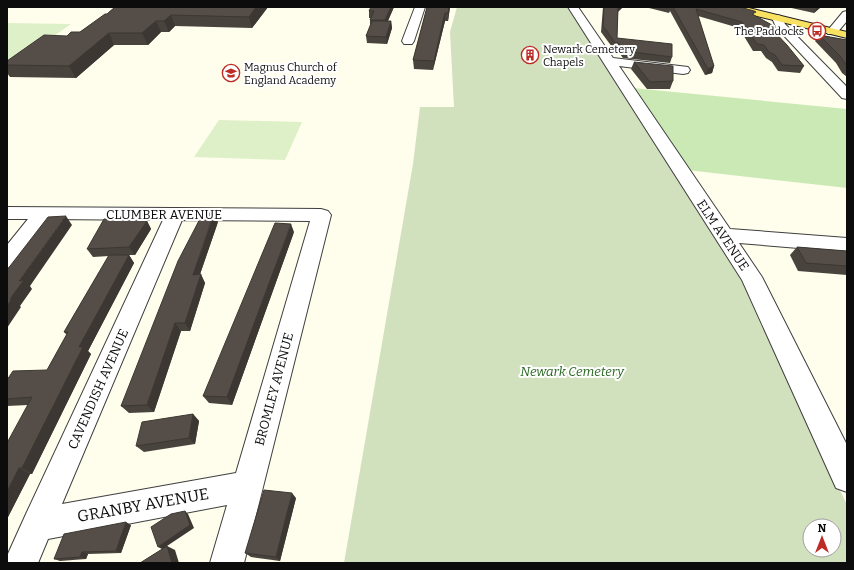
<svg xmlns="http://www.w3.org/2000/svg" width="854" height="570" font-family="Bitter,serif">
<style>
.green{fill:#cbe9b5}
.cemetery{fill:#d1e0bd;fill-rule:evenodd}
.pitch{fill:#def0c7}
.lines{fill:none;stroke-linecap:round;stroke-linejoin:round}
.minor-casing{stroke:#3f3f3f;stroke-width:2}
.major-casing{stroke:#1d1d1d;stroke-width:2}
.minor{fill:#fff;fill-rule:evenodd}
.major{fill:#f9e261;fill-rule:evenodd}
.wall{fill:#49433e}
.shaded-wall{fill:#3c3732}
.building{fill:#554e48;stroke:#3c3732}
.labels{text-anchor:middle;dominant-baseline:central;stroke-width:4;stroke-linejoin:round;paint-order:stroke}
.far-poi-label{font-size:11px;fill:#0c0c0c;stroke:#fff;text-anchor:start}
.street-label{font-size:13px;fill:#0c0c0c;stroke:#fff}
.park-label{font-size:13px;font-style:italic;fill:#25631c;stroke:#fff}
.near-street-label{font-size:16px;fill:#0c0c0c;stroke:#fff}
</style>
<rect width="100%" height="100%" fill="#fffdeb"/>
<path class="green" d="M633,88L847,109V188L687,170Z"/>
<path class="cemetery" d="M457,7H568L739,276L847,505V563H344L413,164L420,107H454L450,32ZM810,526H834V550H810Z"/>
<path class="pitch" d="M7,23L71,24L7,69Z
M219,120L302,122L285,160L194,157Z"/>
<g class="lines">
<defs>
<path id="minor" d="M415,7H425L414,41L412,44H404L402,41Z
M568,7H578L613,58L688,67L690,70L688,73L683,74L619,66L730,229L847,238V252L739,243L762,277L847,445V492L836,488L742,280Z
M847,11V21L836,34H828L826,32L828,30L843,12Z
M777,15L781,16L785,24L847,87V99L842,98L776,27L772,18Z
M7,207L321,209L328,211L331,215L244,563H210L227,505L48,539L38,563H7V556L26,514L163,220L48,219L14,265L7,268V245L28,219H7ZM182,220L310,221L236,473L62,504Z"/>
<path id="major" d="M727,7H745L847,32V38L728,9Z"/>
</defs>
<use href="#minor" class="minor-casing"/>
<use href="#major" class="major-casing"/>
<use href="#minor" class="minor"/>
<use href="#major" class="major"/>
</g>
<path class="wall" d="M115,7H268L252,28L175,26L169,32H161L148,45H114L76,78L10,77L7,73V61L67,36L80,32L107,14Z
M394,7L388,21H391L392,28L387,44L367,43L366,36L370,26V20L371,18H369V11Z
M427,7H450L448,21H445L433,70L414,69L413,60Z
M603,7H623L618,12L617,38L672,57L670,63L623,58L616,49L615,51L601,32Z
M645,7H740L754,15L771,28L804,66L800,73L778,71L772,62L766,58L761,51H753L739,28L698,16L714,66L712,73L705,75L670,11L669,13Z
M787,7H821L814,13Z
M819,35L847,40V77L842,73L836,63L815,41Z
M634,62L673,81L670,89H647L631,69Z
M147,221L151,229L135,255H129L134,263L88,351L91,354L32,474H30L7,519L28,405L7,406V380L47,370L67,335L64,332L109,256L93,257L87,249Z
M218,222L200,274L205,283L190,331H181L154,412L129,413L121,406Z
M294,232L232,405L209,403L203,396Z
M797,247L847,251V275L798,271L790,255Z
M193,414L199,421L195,444L144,452L136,446Z
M296,498L280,561L251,557L245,553Z
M131,525L121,553L88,554L86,559L60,561L54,559Z"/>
<path class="shaded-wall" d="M256,7H268L252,28L249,17Z
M391,7H394L385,27V20Z
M449,7H450L448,21V13Z
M619,7H623L616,13L618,8Z
M817,7H821L814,13Z
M445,13V21L433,70L434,61Z
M171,15L175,26L169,32L164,21Z
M156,21L161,32L148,45L142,33Z
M391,21L392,28L387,44L386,37Z
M109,33L114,45L76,78L69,66Z
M714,66L712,73L705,75L708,69Z
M214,213L218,222L197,283L193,275Z
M66,216L72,225L30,286L32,289L20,306L21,307L7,328V306L19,281Z
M147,221L151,229L135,255L129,247Z
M291,224L294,232L232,405L227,397Z
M129,255L134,263L88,351L91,354L32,474L22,468L79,347Z
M201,274L205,283L190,331L185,323Z
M175,323L181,331L154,412L147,405Z
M193,414L199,421L195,444L189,438Z
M19,468L30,474L7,519V491Z
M292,493L296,498L280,561L276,557Z
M185,511L188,514L194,528L167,546L175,550L179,563H172L162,549L158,547Z
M126,522L131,525L121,553L116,551Z
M82,552L88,554L86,559L80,557Z"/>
<path class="building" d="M115,7H256L249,17L171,15L164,21H156L142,33H109L69,66L7,65V61L44,35L67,36L71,32H80L105,14H107Z
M371,7H391L385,20H370L374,11H369Z
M427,7H449L448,13H445L434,61L413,60Z
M604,7H619L618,8L617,38L672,44V57L625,51L617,42V45L603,26Z
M673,7H740L754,11L756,12L752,14L772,25L771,28L787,45L804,66L782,65L775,55L769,52L764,45L757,44L742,22L696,9L714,66L708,69Z
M372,21H391L386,37L366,36Z
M819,35L847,40V66L840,56Z
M634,62L673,66V81L650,82Z
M203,213H214L193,275L201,274L185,323H175L147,405L121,406L178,261Z
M66,216L19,281L24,280L10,299H12L7,306V270L48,217Z
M104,219L147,221L129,247L87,249Z
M275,223L291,224L227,397L203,396Z
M797,247L847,251V266L806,263Z
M109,255H129L79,347H83L22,468H19L7,491V443L32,397L7,399V380L13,371L47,370L68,332H64Z
M193,414L189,438L136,446L142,422Z
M264,490L292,493L276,557L245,553Z
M185,511L190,525L158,547L151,527L171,514Z
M126,522L116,551L82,552L80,557L54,559L64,534Z
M167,546L172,563H140Z"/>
<defs>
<symbol id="bus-ring" viewBox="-11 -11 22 22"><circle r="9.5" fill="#fff" stroke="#bc2b24" stroke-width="1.5"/><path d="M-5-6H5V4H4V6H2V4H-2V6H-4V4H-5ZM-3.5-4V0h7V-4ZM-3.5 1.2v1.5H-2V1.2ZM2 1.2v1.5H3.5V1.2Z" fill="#bc2b24"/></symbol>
<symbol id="building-ring" viewBox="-11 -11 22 22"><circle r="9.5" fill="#fff" stroke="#bc2b24" stroke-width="1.5"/><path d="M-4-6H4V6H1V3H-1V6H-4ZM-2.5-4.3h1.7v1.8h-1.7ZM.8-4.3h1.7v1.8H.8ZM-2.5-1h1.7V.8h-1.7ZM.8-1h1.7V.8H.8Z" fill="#bc2b24"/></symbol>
<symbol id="school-ring" viewBox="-11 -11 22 22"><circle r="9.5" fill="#fff" stroke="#bc2b24" stroke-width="1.5"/><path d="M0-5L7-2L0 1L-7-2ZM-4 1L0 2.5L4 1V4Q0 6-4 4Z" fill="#bc2b24"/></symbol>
</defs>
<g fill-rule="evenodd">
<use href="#bus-ring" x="807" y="21" width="20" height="20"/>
<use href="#building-ring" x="520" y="45" width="20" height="20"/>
<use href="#school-ring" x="221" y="63" width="20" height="20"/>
</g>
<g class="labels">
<g class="far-poi-label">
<text x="804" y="31" text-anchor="end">The Paddocks</text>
<text x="543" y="49">Newark Cemetery<tspan x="543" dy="13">Chapels</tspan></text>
<text x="244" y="67">Magnus Church of<tspan x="244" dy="13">England Academy</tspan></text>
</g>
<g class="street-label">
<text x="164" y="214">CLUMBER AVENUE</text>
<text transform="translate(723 235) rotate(56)">ELM AVENUE</text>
<text transform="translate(98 389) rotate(-66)">CAVENDISH AVENUE</text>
<text transform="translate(274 389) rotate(-75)">BROMLEY AVENUE</text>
</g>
<g class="park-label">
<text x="572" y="371">Newark Cemetery</text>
</g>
<g class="near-street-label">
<text transform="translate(143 505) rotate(-10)">GRANBY AVENUE</text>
</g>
</g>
<rect width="854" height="570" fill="none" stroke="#0c0c0c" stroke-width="16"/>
<g transform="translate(822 538)"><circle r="19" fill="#ffffff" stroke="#9e9e9e"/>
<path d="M0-3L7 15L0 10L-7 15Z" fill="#bc2b24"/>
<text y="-6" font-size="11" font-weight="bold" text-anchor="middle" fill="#0c0c0c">N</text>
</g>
</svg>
